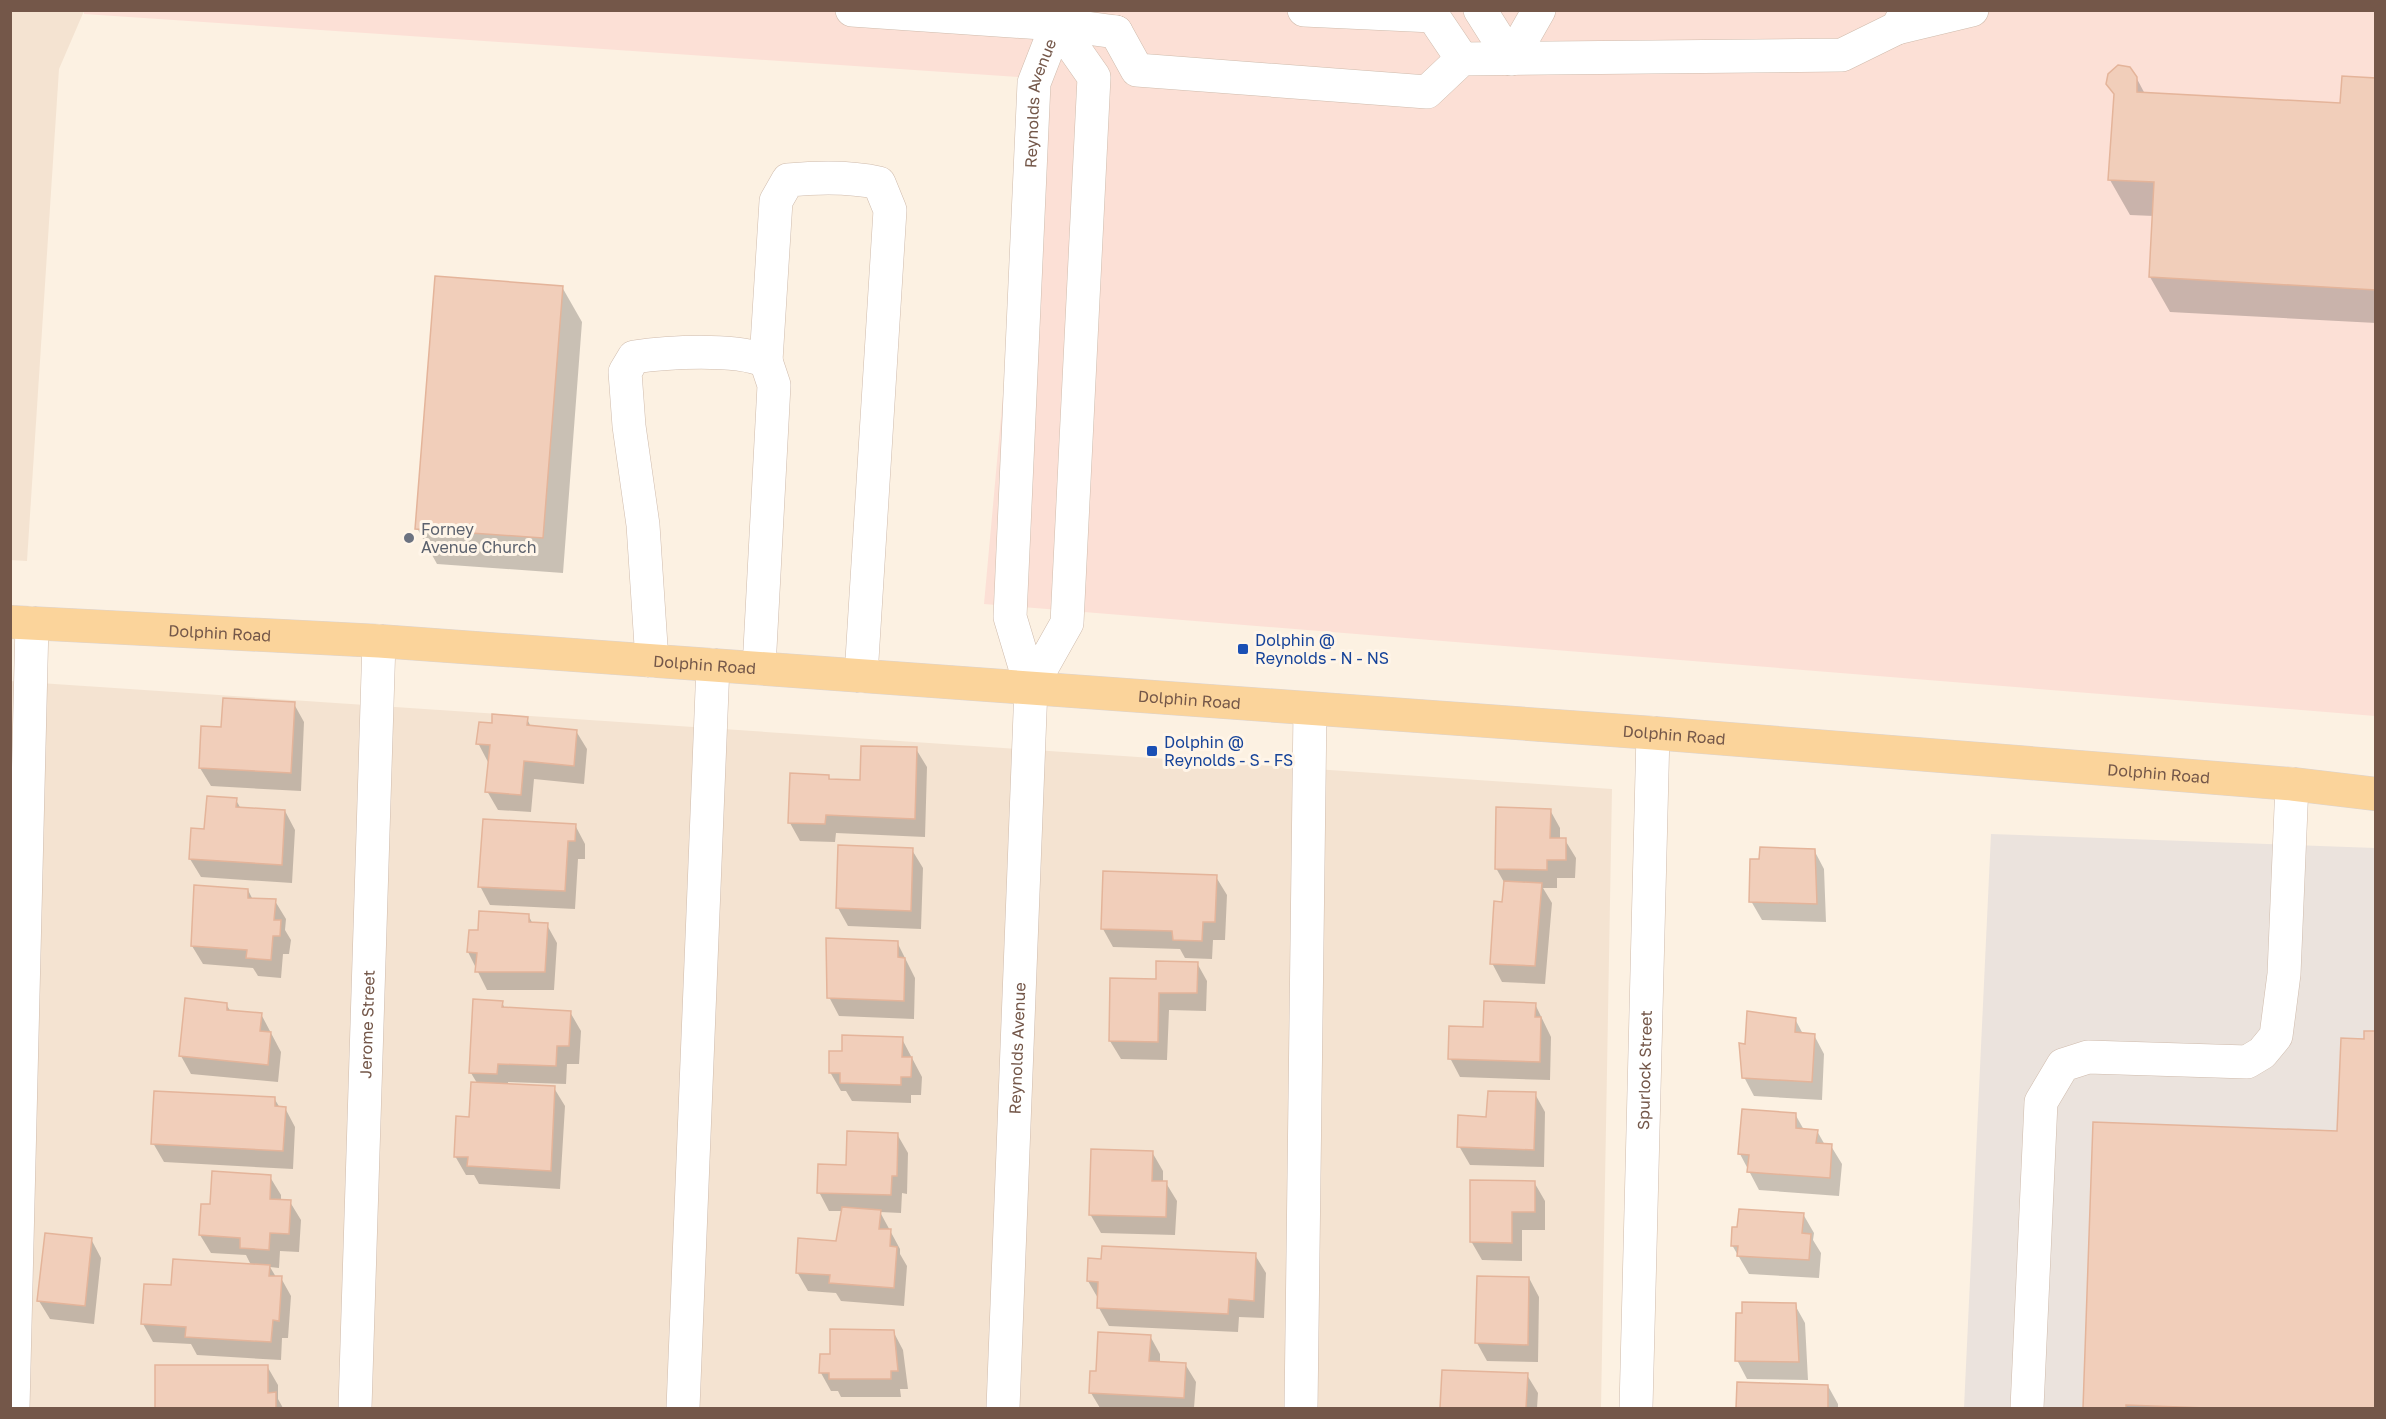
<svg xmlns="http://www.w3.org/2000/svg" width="2386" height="1419" font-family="'Golos Text',sans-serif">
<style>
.residential{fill:#f4e3d1}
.commercial{fill:#fce0d6}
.industrial{fill:#ebe3dd}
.shadow{fill:#0003}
.building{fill:#f1ceba;stroke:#e4b49a;stroke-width:1.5}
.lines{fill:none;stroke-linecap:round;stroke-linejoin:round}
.minor-casing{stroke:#cfbbac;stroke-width:34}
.major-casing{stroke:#dbd3d0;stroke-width:34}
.minor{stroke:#fff;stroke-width:33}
.major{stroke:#fbd49b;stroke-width:33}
.worship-dot{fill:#6b7280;stroke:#fff5e8;stroke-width:2}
.transit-dot{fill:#1a4fb4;stroke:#fff5e8;stroke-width:2}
.labels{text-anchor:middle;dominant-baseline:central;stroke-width:6;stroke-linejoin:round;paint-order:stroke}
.street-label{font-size:16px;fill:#745749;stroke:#fff5e8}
.worship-label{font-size:16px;fill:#5b616d;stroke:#fff5e8;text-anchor:start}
.transit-label{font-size:16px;fill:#164399;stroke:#fff5e8;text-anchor:start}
</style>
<rect width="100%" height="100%" fill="#fcf1e2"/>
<path class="residential" d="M11,10L84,11L59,69L27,561L10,560Z
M10,681L1612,789L1601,1408H11Z"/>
<path class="commercial" d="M84,10L2375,11V716L984,604L1032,78L84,14Z"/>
<path class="industrial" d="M1991,834L2375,848V1408H1964Z"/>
<path class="shadow" d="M2136,77L2145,94L2342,105L2376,80V323L2170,312L2150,277L2154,216L2130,215L2110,180L2115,96L2108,84Z
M562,287L582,322L563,573L437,564L417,528Z
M294,704L304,722L301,791L211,786L200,768Z
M527,719L531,727L576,731L587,749L584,784L534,779L531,812L498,810L487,791L488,762L478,743L493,725Z
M916,749L927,767L925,837L836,833L835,842L800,841L790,823L828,776L831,781L861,782Z
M236,800L241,809L285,811L295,830L292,883L201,877L190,859L206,831Z
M1550,810L1560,828V840H1565L1576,858L1575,878H1557V888H1543L1552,903L1545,984L1502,982L1492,963L1504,903L1505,884L1496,868Z
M575,825L585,844V859H578L575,909L490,905L480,886Z
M912,850L923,868L921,929L848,926L838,908Z
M1814,850L1824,869L1826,922L1762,920L1751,901Z
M1216,877L1227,895L1225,940H1213L1212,959L1185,958L1180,949L1113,947L1103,929Z
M248,890L253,900L275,901L286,919L285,930L291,940L289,954H283L281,978L258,976L253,968L203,964L192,946Z
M528,915L533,924L547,925L557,943L554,990H487L468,952L480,932Z
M897,942L915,978L914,1019L839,1016L829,997Z
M1197,963L1207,981L1206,1011L1169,1010L1167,1060L1121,1059L1110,1041L1112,980L1158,981Z
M502,1002L505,1009L570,1012L581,1031L579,1064H567L566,1084L508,1082V1085L554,1088L565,1106L560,1189L479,1184L474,1175H466L455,1156L470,1119L477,1083L471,1073Z
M226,1004L231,1012L261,1014L281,1052L278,1082L191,1074L181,1056Z
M1535,1004L1551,1037L1550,1080L1460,1077L1450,1058L1484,1029Z
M1795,1019L1803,1034L1814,1035L1824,1054L1822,1100L1754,1096L1744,1077L1746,1045Z
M2376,1032V1408H2084L2095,1124L2338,1132Z
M902,1039L922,1077L921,1095H911V1103L852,1101L846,1091H841L830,1072L844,1053Z
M1535,1094L1545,1112L1544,1167L1470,1165L1459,1146L1488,1118Z
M274,1098L280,1108H285L295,1127L293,1169L164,1162L153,1143Z
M1795,1114L1804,1130L1817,1131L1825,1145L1831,1146L1842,1164L1839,1196L1759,1190L1749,1171L1740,1154Z
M897,1134L908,1153L907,1194L902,1193L901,1213L880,1212L900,1249V1254L907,1266L904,1306L841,1301L836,1293L808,1291L797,1272L837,1243L843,1211H829L819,1192L847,1167Z
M1152,1152L1163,1171V1183H1166L1177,1201L1175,1235L1101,1233L1090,1214Z
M270,1177L281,1195V1201L290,1202L301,1220L299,1252L280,1251L279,1268L270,1267L276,1277L281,1278L291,1296L288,1338H282L281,1360L197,1355L191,1344L153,1342L143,1324L173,1287L251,1265L246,1255L211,1253L200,1235L211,1206Z
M1534,1182L1545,1201V1230H1522V1261L1482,1260L1471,1241Z
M1803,1214L1814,1233L1813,1240L1821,1253L1819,1278L1749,1274L1732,1245Z
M91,1239L101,1258L94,1324L50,1319L39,1301Z
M1255,1255L1266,1273L1264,1318L1239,1317L1238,1332L1109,1326L1099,1308V1300L1088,1281Z
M1479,1277L1529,1278L1539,1297L1538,1362L1487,1361L1477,1343Z
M1795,1305L1805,1323L1808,1380L1747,1379L1737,1360Z
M893,1331L903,1350L908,1389H900L901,1397H841L838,1391H831L821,1373V1356H831Z
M1150,1336L1160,1354V1363L1185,1364L1196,1382L1194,1408H1100L1091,1393L1097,1373Z
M267,1366L278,1385V1399L283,1408H156V1367Z
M1527,1375L1538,1393L1537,1408L1441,1407Z
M1738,1384L1828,1386L1838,1404V1408H1737Z"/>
<path class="building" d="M2118,65L2130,67L2137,77V92L2340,103L2342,76L2376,78V290L2149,277L2154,182L2108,180L2114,94L2106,84L2108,74Z
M435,276L563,286L543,538L415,529Z
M223,698L295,702L291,773L199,768L201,726L221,727Z
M492,714L528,717L527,725L577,730L574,766L524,761L521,795L485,792L490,745L476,744L479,722L492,723Z
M861,746L917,747L915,819L826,815L825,824L788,823L790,773L829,775V779L860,780Z
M207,796L237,798L236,807L285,810L282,865L189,859L191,828L204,829Z
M1496,807L1551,809L1550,838H1566V860H1547V870L1495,869Z
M483,819L576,824L575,841H568L565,891L478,887Z
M838,845L913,848L911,911L836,908Z
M1760,847L1815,849L1817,904L1749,902L1750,859H1759Z
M1103,871L1217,875L1215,922H1203L1202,941L1173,940L1172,931L1101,929Z
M1504,881L1542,883L1535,966L1490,964L1494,901L1502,902Z
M194,885L248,889V898L276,899L274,920H281L280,936H273L271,960L246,958L247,950L191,946Z
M479,911L529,914V922L548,923L545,972H475L477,953L467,952L469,930H478Z
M826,938L898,941V957L905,958L904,1001L827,998Z
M1156,961L1198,962L1197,993H1159L1158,1042L1109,1041L1110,978L1156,979Z
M185,998L227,1003V1010L262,1013L260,1031L271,1032L268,1065L179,1056Z
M473,999L503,1001L502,1007L571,1011L569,1046H557L556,1066L498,1064L497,1074L469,1073Z
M1484,1001L1536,1003L1535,1017H1541L1540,1062L1448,1059L1449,1026L1483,1027Z
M1747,1011L1796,1018L1795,1032L1815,1034L1812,1082L1742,1078L1739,1043L1745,1044Z
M2364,1031H2376V1408H2207L2126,1405V1408H2083L2093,1122L2337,1131L2341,1038L2364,1039Z
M842,1035L903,1037L902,1057H912L911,1077H901V1085L840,1083V1073H829V1051H842Z
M471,1082L555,1086L551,1171L467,1166L468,1157H454L456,1116L469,1117Z
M154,1091L275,1097V1106L286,1107L283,1151L151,1144Z
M1488,1091L1536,1092L1534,1150L1457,1147L1458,1115L1486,1117Z
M1742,1109L1796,1113V1128L1818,1130L1816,1143L1832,1144L1830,1178L1747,1172L1749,1155L1738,1154Z
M847,1131L898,1133L897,1176H892L891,1195L817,1193L818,1164L846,1165Z
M1091,1149L1153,1151L1152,1181H1167L1166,1217L1089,1215Z
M212,1171L271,1175L270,1199L291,1200L289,1234L270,1233L269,1250L240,1248V1238L199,1235L201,1204H210Z
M1470,1180L1535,1181V1212H1512V1243L1470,1242Z
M842,1207L881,1210L879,1229H891L890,1246L897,1247L894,1288L829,1283L830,1275L796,1273L798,1238L836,1241Z
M1739,1209L1804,1213L1802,1233L1811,1234L1809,1260L1737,1256L1738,1246H1731L1732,1227H1737Z
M45,1233L92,1238L85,1306L37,1301Z
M1102,1246L1256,1253L1254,1301L1229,1299L1228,1314L1097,1308L1098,1282L1087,1281L1088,1258L1101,1259Z
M173,1259L270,1265L269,1276H282L279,1321L273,1320L271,1342L185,1337L186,1327L141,1324L144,1284L171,1285Z
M1477,1276L1529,1277L1528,1345L1475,1343Z
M1742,1302L1796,1303L1799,1362L1735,1361L1736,1313H1742Z
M830,1329L894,1330L898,1371H891V1379H829V1373H819L820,1354H830Z
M1098,1332L1151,1335L1149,1361L1186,1363L1184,1398L1089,1393L1090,1371H1096Z
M155,1365H268V1393L276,1392V1408H155Z
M1442,1370L1528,1373L1526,1408H1440Z
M1737,1382L1828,1385V1408H1736Z"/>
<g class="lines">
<defs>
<g id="minor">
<path d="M852,10L1057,24L1116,32"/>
<path d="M1304,10L1433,16L1462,59"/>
<path d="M1480,10L1511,59L1539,10"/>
<path d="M1897,28L1972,10"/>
<path d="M1116,32L1137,70L1427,92L1462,59L1842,55L1897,28L1907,10"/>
<path d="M766,361L776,201L788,180C819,177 849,176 879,183L890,210L861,676"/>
<path d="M652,661L643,525L629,426L625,372L634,357C667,352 736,348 766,361L774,385L759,668"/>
<path d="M13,1408L32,623"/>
<path id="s1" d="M355,1408L379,641"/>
<path d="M683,1408L713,665"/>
<path id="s2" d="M1003,1408L1031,687L1010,617L1034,83L1057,24L1094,77L1067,623L1031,687"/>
<path d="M1301,1408L1310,709"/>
<path id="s3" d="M1636,1408L1653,733"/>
<path d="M2027,1408L2041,1102L2063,1065L2088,1057L2247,1062L2262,1053L2276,1036L2284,974L2292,784"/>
</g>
<g id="major">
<path id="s4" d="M10,622L379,641L1653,733L2292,784L2376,794"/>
</g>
</defs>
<use href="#minor" class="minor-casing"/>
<use href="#major" class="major-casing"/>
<use href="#minor" class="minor"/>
<use href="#major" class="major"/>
</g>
<circle class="worship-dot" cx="409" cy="538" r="6"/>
<g class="transit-dot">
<rect x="1237" y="643" width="12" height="12" rx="3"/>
<rect x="1146" y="745" width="12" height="12" rx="3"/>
</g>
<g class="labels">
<g class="street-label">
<text stroke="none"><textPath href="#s2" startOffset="1310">Reynolds Avenue</textPath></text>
<text stroke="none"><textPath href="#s4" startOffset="210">Dolphin Road</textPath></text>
<text stroke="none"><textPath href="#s4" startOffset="696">Dolphin Road</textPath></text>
<text stroke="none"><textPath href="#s4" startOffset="1182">Dolphin Road</textPath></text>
<text stroke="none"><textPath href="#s4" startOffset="1668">Dolphin Road</textPath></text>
<text stroke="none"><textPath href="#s4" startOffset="2154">Dolphin Road</textPath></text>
<text stroke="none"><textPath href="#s1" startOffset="384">Jerome Street</textPath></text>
<text stroke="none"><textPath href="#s2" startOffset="360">Reynolds Avenue</textPath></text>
<text stroke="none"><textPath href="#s3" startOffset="338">Spurlock Street</textPath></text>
</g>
<g class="worship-label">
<text x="421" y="529">Forney<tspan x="421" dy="18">Avenue Church</tspan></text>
</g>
<g class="transit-label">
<text x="1255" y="640">Dolphin @<tspan x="1255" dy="18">Reynolds - N - NS</tspan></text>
<text x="1164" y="742">Dolphin @<tspan x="1164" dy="18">Reynolds - S - FS</tspan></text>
</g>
</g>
<rect width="2386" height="1419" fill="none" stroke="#745749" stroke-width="24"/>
</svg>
